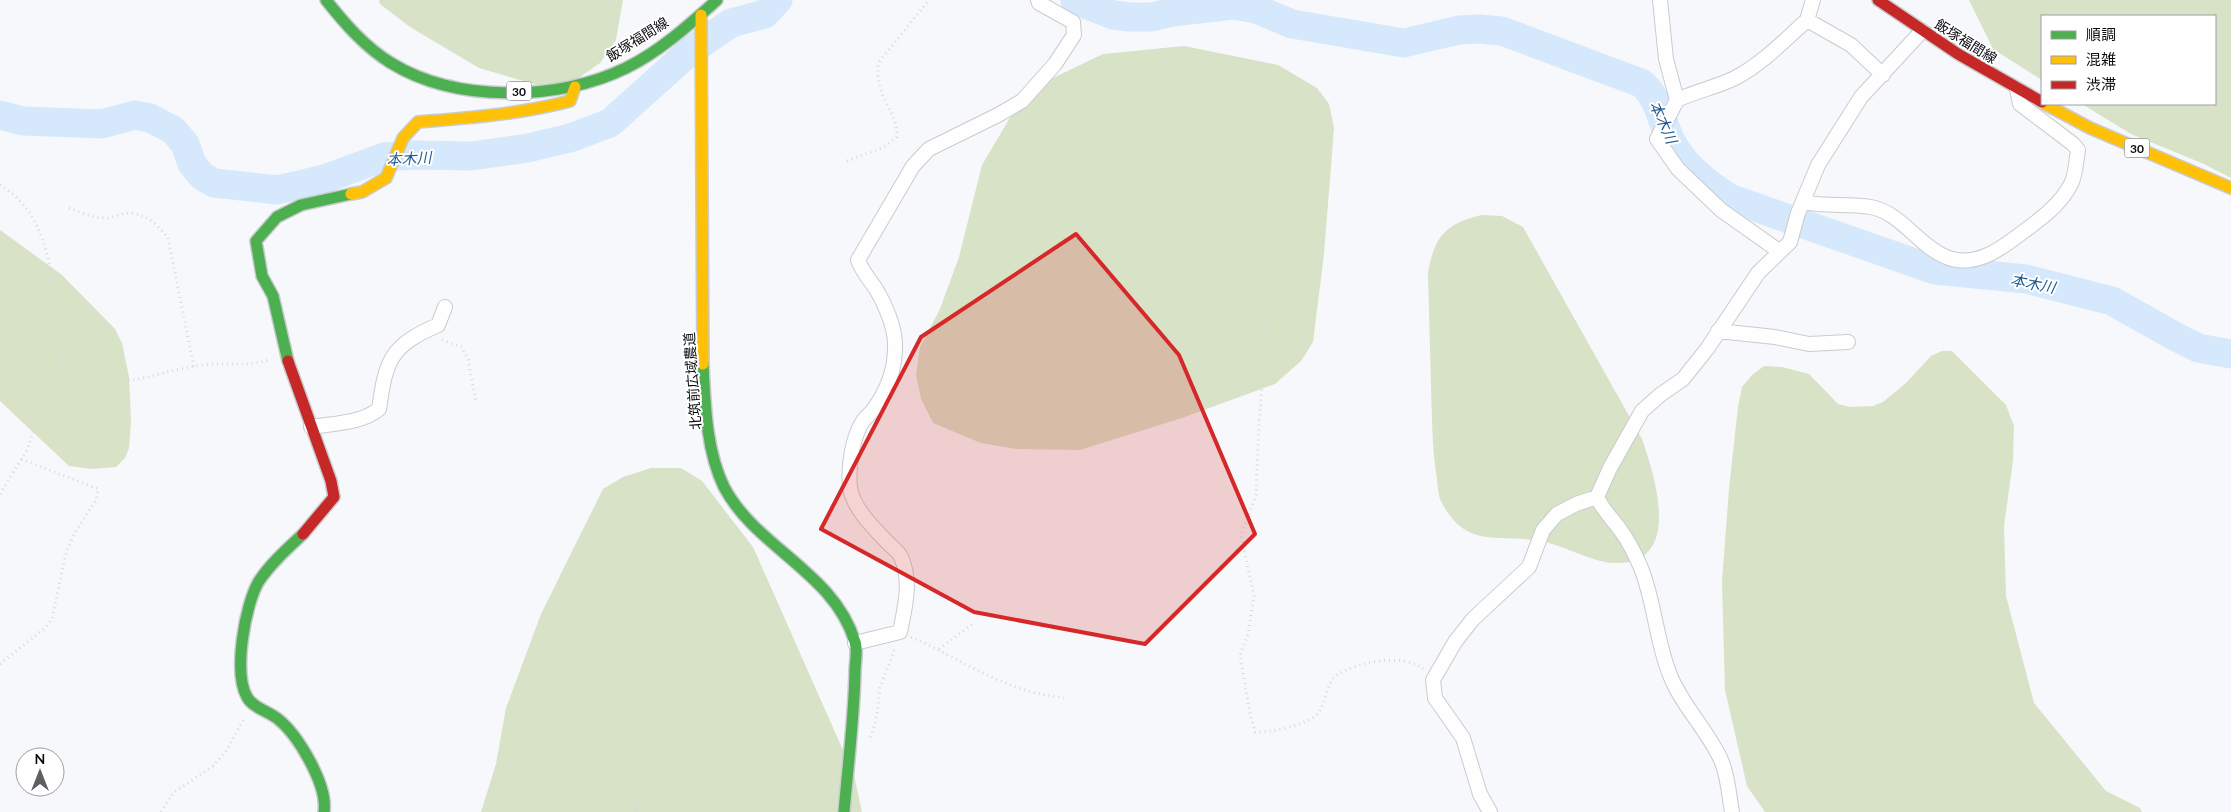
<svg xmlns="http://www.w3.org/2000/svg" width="2231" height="812" font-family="Lato,'Noto Sans JP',sans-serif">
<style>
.green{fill:#d7e2c7}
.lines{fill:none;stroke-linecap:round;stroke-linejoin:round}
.river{stroke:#d5e8fc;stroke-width:29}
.street-casing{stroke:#c9cbce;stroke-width:16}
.fast-casing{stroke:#c9cbce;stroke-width:14}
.slow-casing{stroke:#c9cbce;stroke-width:14}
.jam-casing{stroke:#c9cbce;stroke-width:14}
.path{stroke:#d9d9db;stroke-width:3;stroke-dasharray:1 4;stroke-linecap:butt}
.street{stroke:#fefefe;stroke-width:14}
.fast{stroke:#4caf50;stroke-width:11}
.slow{stroke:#ffc107;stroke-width:11}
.jam{stroke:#c62828;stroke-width:11}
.marked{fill:#d62828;fill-opacity:0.2;stroke:#d62828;stroke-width:4;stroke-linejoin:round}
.labels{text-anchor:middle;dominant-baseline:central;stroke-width:4;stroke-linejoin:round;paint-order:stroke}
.shield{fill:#fff;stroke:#545557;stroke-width:1}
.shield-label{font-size:12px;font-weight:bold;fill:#0b0c0f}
.street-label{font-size:14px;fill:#0b0c0f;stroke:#fff}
.water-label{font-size:15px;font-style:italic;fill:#1e5a90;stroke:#fff}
</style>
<rect width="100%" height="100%" fill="#f6f8fb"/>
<path class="green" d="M379,0H623L616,40L600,63L567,86L544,87L479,68L410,27L380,4Z
M1969,0H2231V178L2204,164L2131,134L2082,104H2215V16H2042V80L1993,49Z
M1184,46L1278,65L1317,88L1329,104L1334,128L1324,254L1313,342L1301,361L1275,384L1182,418L1080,450L1016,449L981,443L933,423L921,399L916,375L920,347L940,309L959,257L982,165L1017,106L1051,79L1103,54Z
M1482,215L1502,216L1523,227L1642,439C1655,477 1684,566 1613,563C1593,562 1562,545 1541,541C1497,533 1467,550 1442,503C1437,495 1438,482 1436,473C1432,444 1432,415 1431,386C1430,348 1429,310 1428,273C1434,237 1446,223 1482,215Z
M0,230L62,275L115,329L122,343L129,377L131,421L129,448L125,458L116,467L92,469L69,466L0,401Z
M1942,351H1952L2006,405L2014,426L2013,460L2004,526L2006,596L2034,703L2106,791L2140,808L2142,812H1765L1747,786L1725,690L1722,582L1729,489L1738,407L1742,387L1752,375L1764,366L1782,367L1809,374L1838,404L1850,407L1873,406L1883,402L1906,383L1931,356Z
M651,468H681L702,481L753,547L854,775L862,812H481L496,764L506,708L541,614L603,489L623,477Z"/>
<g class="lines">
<path class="river" d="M1075,0L1113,15L1130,17H1152L1173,12L1233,5L1256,9L1292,24L1404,43L1459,30L1478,29L1502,31L1641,83C1659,97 1661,121 1671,141C1684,166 1706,183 1729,198L1935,270L2026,279L2112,301L2178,338L2198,348L2231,354
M0,115L23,121L102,124L135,115L150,118L173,130L185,144L192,164L202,176L214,183L277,190L324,179L384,157L414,155L471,156L528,148L570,138L610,123L689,52L731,23L765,14L778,0"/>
<defs>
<path id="street" d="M1660,0L1666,59L1677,100L1657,139L1678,169L1721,210L1779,251
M1813,0L1807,20L1851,45L1883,75
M1677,100C1696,91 1717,87 1735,78C1762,64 1785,40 1807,20
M1803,202C1826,207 1849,203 1871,207C1901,213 1917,244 1944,256C1973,270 2001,249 2023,232C2042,218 2060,205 2071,184C2076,174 2076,161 2078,150L2073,144L2020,104L2017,89
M1718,331L1775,337L1809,344L1848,342
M311,427C334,423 360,424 379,409C386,360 390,346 438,325L445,307
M855,643L900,632C905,607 912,581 901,557C899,552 892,547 888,543C874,528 853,509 850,487C848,467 852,438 863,421C866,417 870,414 873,410C888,390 896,367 895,342C894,325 885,304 876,289C869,279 862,271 858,260L913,166L929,149L998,115L1022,101L1055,64L1074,35L1073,22L1039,3L1038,0
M1490,812L1480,794L1463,738L1435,698L1433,680L1455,642L1473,619L1529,567L1543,530L1557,514L1576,504L1597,497
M1732,812C1729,796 1728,775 1721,760C1707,729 1682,706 1670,675C1656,641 1655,603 1641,568C1636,556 1629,542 1621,531C1613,519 1603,511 1597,497L1610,468L1642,411L1660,395L1683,379L1707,349L1758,273L1790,242L1798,213L1818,165L1861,97L1922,31"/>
<path id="fast" d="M326,0C345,24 365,47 391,63C456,103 559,101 626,68C659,52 689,25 717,0
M288,361L273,296L262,276L256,241L277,217L301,205L351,194
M703,364C705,404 706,450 724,487C756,548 834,572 855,642C858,651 855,662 855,672C854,719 848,765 844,812
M303,534C288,548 271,563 259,581C245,604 233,673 247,697C253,708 268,711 278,719C298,735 328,785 324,812"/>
<path id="slow" d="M701,15L703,364
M2045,104L2090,128L2231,188
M351,194L362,192L386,178L403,138L418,122C469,118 520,114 570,101L575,87"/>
<path id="jam" d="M1878,0L1958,54L2042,102
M288,361L331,481L334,497L303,534"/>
</defs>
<use href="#street" class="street-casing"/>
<use href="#fast" class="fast-casing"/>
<use href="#slow" class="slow-casing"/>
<use href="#jam" class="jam-casing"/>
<path class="path" d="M847,161L884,147L897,137C898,111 872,93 879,62L929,0
M0,185C60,220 51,305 64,364C119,398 147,372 203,365C227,362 247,368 271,359
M69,208C81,213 94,218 107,218C112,218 117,215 122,214C143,210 157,224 168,238L194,367
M1273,245L1259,424L1256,495L1241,535L1254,596L1248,634L1240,655L1250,714L1255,732C1270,733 1310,725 1319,712C1327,701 1325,684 1337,675C1357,662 1406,652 1424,670
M442,340L462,347L468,359L476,402
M0,494L27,450L43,402V389L63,360
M911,637C948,653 984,677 1022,689C1035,694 1050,695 1064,698
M939,649L974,623
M0,664L45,628L52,619L66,553L75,532L96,500L98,489L21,459
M870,737L872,734L877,715L880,688L895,648
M161,812L173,793L213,766L226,751L244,719
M635,812L646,788L649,765"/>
<use href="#street" class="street"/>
<use href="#fast" class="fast"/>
<use href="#slow" class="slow"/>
<use href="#jam" class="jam"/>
</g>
<path class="marked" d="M1076,234L1179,355L1255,534L1145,644L974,612L821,529L921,337Z"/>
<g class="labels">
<g class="shield">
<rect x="506.5" y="81.5" width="25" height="19" rx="4"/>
<rect x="2124.5" y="138.5" width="25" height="19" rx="4"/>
</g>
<g class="shield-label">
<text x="519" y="91">30</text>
<text x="2137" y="148">30</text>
</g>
<g class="street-label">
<text transform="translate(637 39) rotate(-32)">飯塚福間線</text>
<text transform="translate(1966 41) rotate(32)">飯塚福間線</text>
<text transform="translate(692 381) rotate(-94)">北筑前広域農道</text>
</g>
<g class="water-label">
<text transform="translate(1664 122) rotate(66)">本木川</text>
<text transform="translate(409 158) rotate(-3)">本木川</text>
<text transform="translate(2033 283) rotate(11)">本木川</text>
</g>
</g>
<rect x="2041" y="15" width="175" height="90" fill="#ffffff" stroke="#9d9e9f"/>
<rect x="2051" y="31" width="25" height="8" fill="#4caf50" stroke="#9d9e9f"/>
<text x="2086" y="40" font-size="15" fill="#0b0c0f">順調</text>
<rect x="2051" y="56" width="25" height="8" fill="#ffc107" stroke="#9d9e9f"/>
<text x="2086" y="65" font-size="15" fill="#0b0c0f">混雑</text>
<rect x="2051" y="81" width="25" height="8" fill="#c62828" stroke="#9d9e9f"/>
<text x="2086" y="90" font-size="15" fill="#0b0c0f">渋滞</text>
<g transform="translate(40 772)"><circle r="24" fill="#ffffff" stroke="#9d9e9f"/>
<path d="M0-4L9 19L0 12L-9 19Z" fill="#5d5f62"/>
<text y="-8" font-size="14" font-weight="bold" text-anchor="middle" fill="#0b0c0f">N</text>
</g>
</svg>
